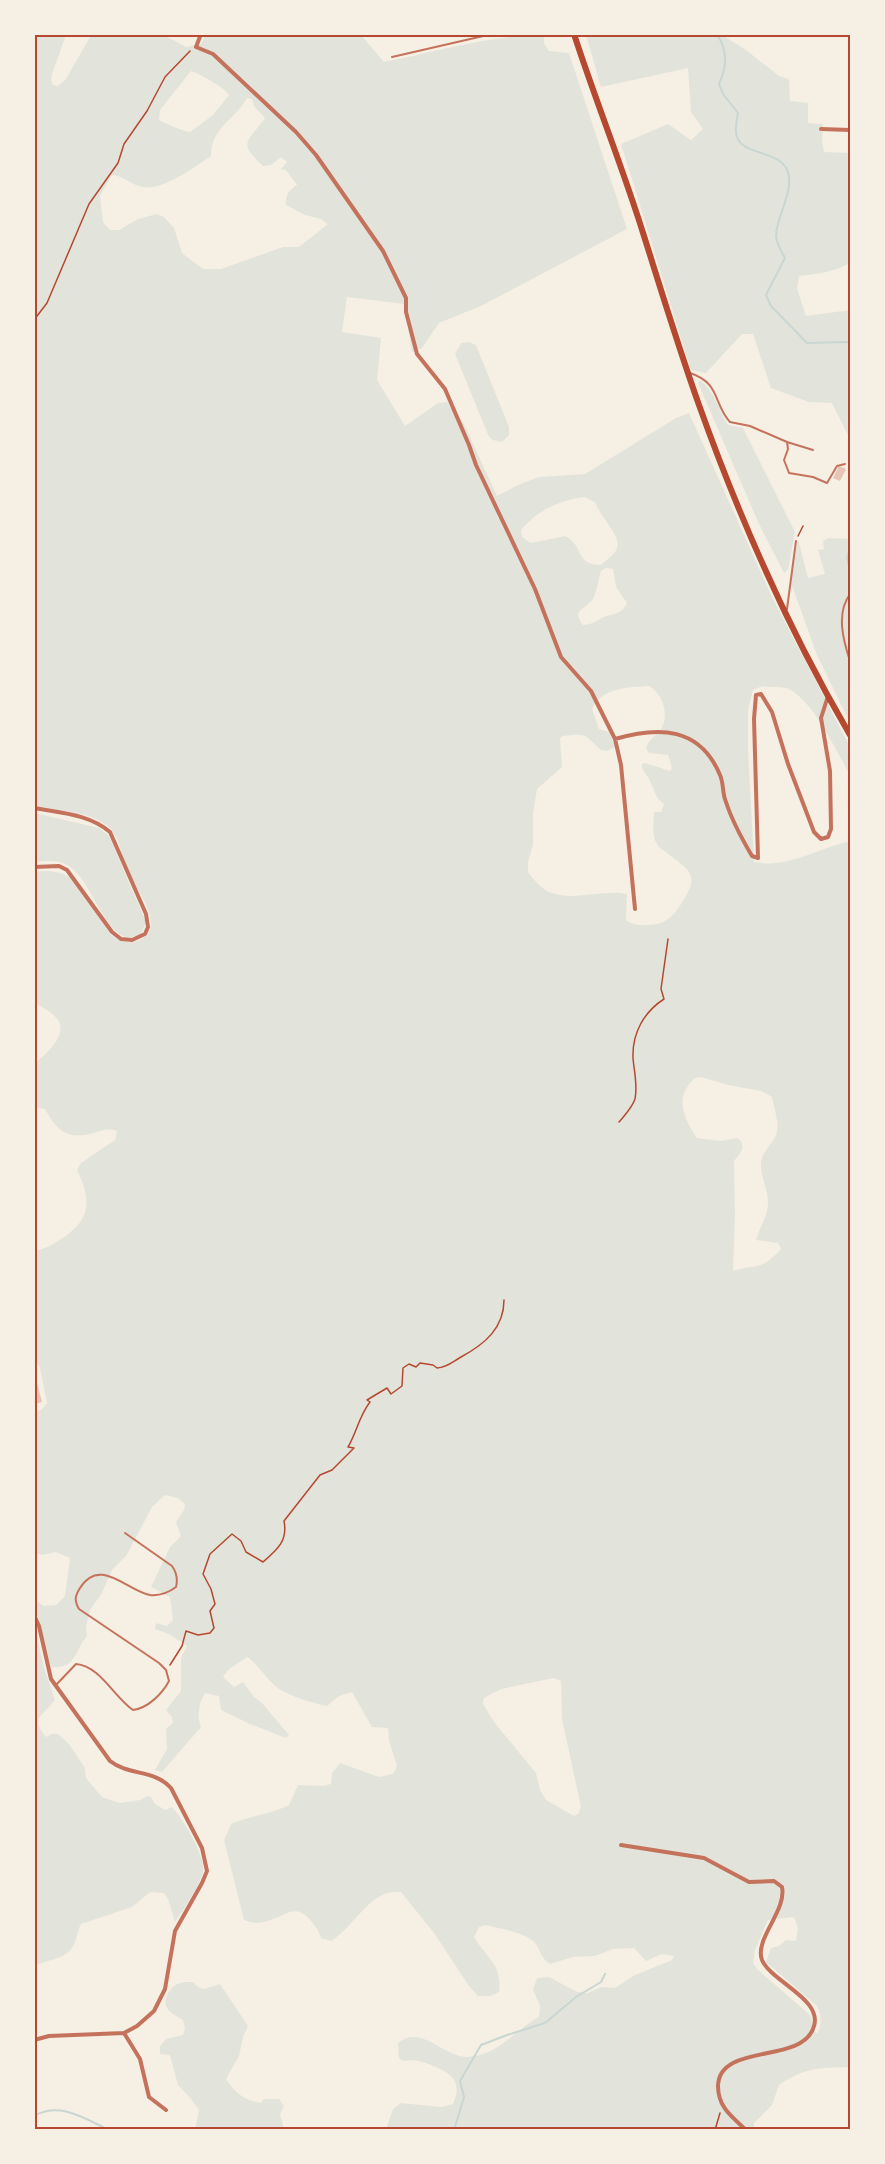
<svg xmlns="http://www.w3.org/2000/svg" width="885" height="2164" font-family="Raleway,sans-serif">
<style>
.green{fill:#e2e4dc;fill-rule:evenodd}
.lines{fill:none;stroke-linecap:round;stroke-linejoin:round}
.stream{stroke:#c9d6d2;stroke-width:2}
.building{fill:#e6c5b7}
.path{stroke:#b5482f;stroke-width:1.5}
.service{stroke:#c5725c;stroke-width:2}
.minor{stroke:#c5725c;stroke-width:4}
.primary{stroke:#b5482f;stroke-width:6}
.neatline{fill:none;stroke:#b5482f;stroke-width:2}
</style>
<rect width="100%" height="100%" fill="#f6efe4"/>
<path class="green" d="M35,35H66L52,74L51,81L53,85L58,86L66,79L91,35H164L186,47L201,44L205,35H361L384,62C436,52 490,35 544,35V43L549,51L569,53L627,229L483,305L439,323L422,348L412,352L404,304L347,297L342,332L381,338L377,380L405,426L438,403L447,402L464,424L497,496L518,485L539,477L585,474L676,418L689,413L772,597L850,747V775C836,751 812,697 786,688C782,687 776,687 771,687C764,686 760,686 753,690L748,710V750L754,862C786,869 820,848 850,841V2067C818,2068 806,2067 779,2085L772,2105L754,2123V2129H386L393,2109L401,2103L441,2107L453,2104C463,2081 451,2073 431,2065C421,2061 413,2059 403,2061L399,2058L398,2043C421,2024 443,2057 467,2057C499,2056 514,2030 539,2017L540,2006L533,1990L537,1978L549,1977L577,1992L588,1993L601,1987L615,1988L635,1975L672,1960L674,1956L662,1954L646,1961L634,1948L613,1949L595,1956L573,1957L550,1964C541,1958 541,1952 536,1944C528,1933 498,1928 485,1925L479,1927L474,1937C487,1959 502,1963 499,1992L490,1996H478L469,1986L434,1933L401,1892C370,1888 355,1927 331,1941L321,1938C319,1931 316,1927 311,1921C295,1902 286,1916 268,1921C259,1924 252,1923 244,1920L224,1840L231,1824C251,1816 270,1814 289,1805L298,1785L323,1786L331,1784L332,1773L340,1763L379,1777L393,1774L397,1766L389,1741L388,1728L372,1727L352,1692L339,1696L327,1706C312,1703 285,1695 274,1685C264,1676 258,1664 247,1657L228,1670L223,1677L234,1687L243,1682L254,1697L262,1703L289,1735L286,1738L250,1724L221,1710L219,1696L205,1693C198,1704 197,1716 201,1727L162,1772L155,1770L167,1749L166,1729L173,1723L172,1717L166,1710L181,1691V1658L187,1646L169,1634L155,1629L156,1623L167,1626L173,1620L170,1597L151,1587L170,1547L181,1536L176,1522L184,1510L185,1504L178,1498L165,1495L152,1507L126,1556L112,1570L102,1593L90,1610L86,1627L87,1636C74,1651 77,1669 51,1667L47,1663L41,1626L35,1609V1599L43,1606L56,1605L65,1596L70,1558L56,1552L42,1555L35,1553V1411L41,1410L47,1403L40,1368L35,1359V1250C44,1250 53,1244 61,1239C91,1220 92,1201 77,1170L81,1163L115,1140L117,1131C108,1128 103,1130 94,1133C67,1140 57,1131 45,1109L35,1107V1063C45,1055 68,1036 58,1020C53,1013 42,1007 35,1003V872C49,870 58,871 71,878L111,935C119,941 127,944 137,941C171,931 134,886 127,870C120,852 120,832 102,822C86,812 54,810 35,806ZM191,71C200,74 224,87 229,95L213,115L190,132C185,132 164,123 159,120L160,110ZM247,98L252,99L254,106L265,118C246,144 238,142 263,166L271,165L281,157L287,162L281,169L286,170L297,185C289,190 285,195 286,205L305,215L321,219L328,224L299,247H283L221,269H203L182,253L174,228L164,217L157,214L138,219L119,230H110L103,222L100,196L112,175C124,176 131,185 143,187C162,191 195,167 211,156C211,127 234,121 247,98ZM584,497L595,502C599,515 622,537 617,548C615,555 605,561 600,565C574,564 585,546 565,536L531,543L522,537L521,530C538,510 558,501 584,497ZM606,568L613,569L616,587L627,603C622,613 617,613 607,616C596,619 597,624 583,625C570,609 586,610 593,599C597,591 598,580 601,571ZM649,686C662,693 670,714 661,729C656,736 649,739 646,748L649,753L668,755L672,768L670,771L645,763L642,764V767C644,773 648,776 650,781C655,791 655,798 664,804L661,812H654C654,822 651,835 657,844C659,848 663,850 667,853C692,872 700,875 681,904C676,913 667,922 657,924C647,925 634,927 626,920L627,894C602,889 573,902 549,892C541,888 533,879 528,872V862L533,845V814L537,789L562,767L560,738L563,736C587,732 585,735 601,750L607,751L615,747L609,732L599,729L592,709C601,688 628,687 649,686ZM701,1077L728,1085L761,1091L772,1097C774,1108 780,1124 776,1135C772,1145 762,1151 761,1163C760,1174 767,1188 768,1200C769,1214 760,1226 756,1240L778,1243L781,1249C760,1272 757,1263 733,1271L735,1216L734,1161C739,1155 745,1150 741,1141L738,1138L720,1141L697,1138C683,1117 674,1097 695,1078ZM554,1678L561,1681L562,1719L581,1807L578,1814L574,1816L546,1800L540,1790L536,1773L494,1722L483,1704L484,1698L501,1689ZM794,1917L798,1928L796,1941L786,1940L779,1946L771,1948L766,1962L817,2006C822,2016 822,2024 817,2034C812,2029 813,2022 810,2015L758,1970L753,1963L755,1950L768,1920Z
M586,35H722L746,50L779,76L789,79L790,101L808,103V123L823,124L822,141L824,152L850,153V263C835,272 816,274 799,276L797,288L806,316L850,310V439L832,403L809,402L771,388L753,334H742L706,373L691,370L621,144L668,124L691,140L703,129L691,112L688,68L601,87Z
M469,342L476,345L509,427V435L502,442L493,440L489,437L455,354L461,343Z
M700,380C717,395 717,408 728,425L743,428L795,532L788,570L784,573L759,524L698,383Z
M828,538L850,539V723L817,655L791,583L798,539L808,578L825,574L818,550L824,549L823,541Z
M35,813L99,828L109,836L146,922L141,934C136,936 129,939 123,936C101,927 88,871 63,863C54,860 43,861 35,862Z
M34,1625L44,1668L55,1700C42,1717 30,1717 46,1737L51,1734H58L69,1744L85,1768L86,1778L102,1797L120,1803L140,1800L147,1796L151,1797L155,1804L165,1810L172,1807C183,1819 205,1855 203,1871C200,1886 184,1909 175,1922L168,1899L164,1893L150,1892L132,1907L81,1924C77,1931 77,1940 73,1946C64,1961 47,1959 35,1966Z
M185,1982H193L198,1987L204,1989L220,1984L248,2026L243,2037L239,2056L226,2079C235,2093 244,2100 261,2103L264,2099H279L284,2106L280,2114L284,2129H195L199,2110L191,2099L178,2085L170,2055L160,2054V2046L166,2039L183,2035L185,2029L183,2020C173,2014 161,2009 167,1996C171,1986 175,1984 185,1982Z"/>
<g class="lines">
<path class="stream" d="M717,34C728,52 727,66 719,84L723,94L738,113C737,119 735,126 736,132C737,157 780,148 788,172C794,192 776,217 776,236C776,243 782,252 785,258L766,295L771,306L807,343L848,342L850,344
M850,548L847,558L850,570
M34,2116C60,2101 85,2119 109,2130
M454,2130L464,2097L460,2081L481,2045L507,2035L545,2023L576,1997L601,1982L605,1974"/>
</g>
<path class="building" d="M839,466L846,469L840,481L833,478Z
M34,1371L42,1402L34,1404Z"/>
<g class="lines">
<path class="path" d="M34,320L47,303L89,204L118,163L124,144L147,111L165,77L190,51
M798,536L803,526
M619,1122C624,1116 632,1108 635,1099C638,1086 634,1071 633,1058C632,1033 644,1012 664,999L661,989L668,939
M170,1665L182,1646L186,1631L198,1635L210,1633L214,1628L210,1611L215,1604L211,1589L203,1574L210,1554L232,1534L241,1541L246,1552L263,1562C277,1550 288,1541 284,1521L320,1475L332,1470L354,1448L348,1447C357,1432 359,1416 370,1402L367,1400L387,1388L391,1394L402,1386L403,1368L409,1364L416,1367L420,1363L433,1365L437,1368C448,1367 452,1362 461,1357C485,1344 504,1328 504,1300
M715,2130L720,2113"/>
<path class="service" d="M392,57L492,34
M690,373C721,383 713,404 730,422L750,426L787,442L788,449L784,460L789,473L813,477L827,483L837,466L845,464
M787,442L813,450
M850,594C836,613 843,640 850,661
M787,609L796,541
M55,1686L76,1664C100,1666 114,1697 133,1710C148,1708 162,1694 169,1681L166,1670L159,1663L79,1609C74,1600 75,1596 80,1588C100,1556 127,1591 150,1595C160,1596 168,1593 176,1587C178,1579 177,1573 172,1566L125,1533"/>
<path class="minor" d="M201,34L196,47L213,54L296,132L316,155L383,251L406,298V312L417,354L445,389L469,445L476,465L535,589L561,657L591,691L615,739L621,765L635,909
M821,129L850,130
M615,739C659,726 700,727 720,775C724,784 722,793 726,802C732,821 742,839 752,856L758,858L754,719L756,695L761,694L772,712L788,764L814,832L821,839L828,837L831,829L830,771L821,718L828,696
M34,808C61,813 89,814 110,832L146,914L148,927L145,934L132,940L121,939L112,932L67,870L59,866L34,867
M34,1615L39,1626L51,1679L110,1761C129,1776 154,1769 171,1788L202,1848L207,1871L202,1883L175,1931L165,1989L154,2011L137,2026L124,2033L49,2036L34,2040
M621,1845L704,1858L749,1882L774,1881L782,1887C787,1911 754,1939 762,1960C771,1982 826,2000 813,2029C799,2064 719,2043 718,2086C718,2107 731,2116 746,2130
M124,2033L140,2059L149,2097L166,2110"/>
<path class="primary" d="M574,34C596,102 623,168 644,236C662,293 679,349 699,405C739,517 790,632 850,735"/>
</g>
<rect width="885" height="2164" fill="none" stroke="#f6efe4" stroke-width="72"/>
<rect x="36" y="36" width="813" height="2092" class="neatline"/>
</svg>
